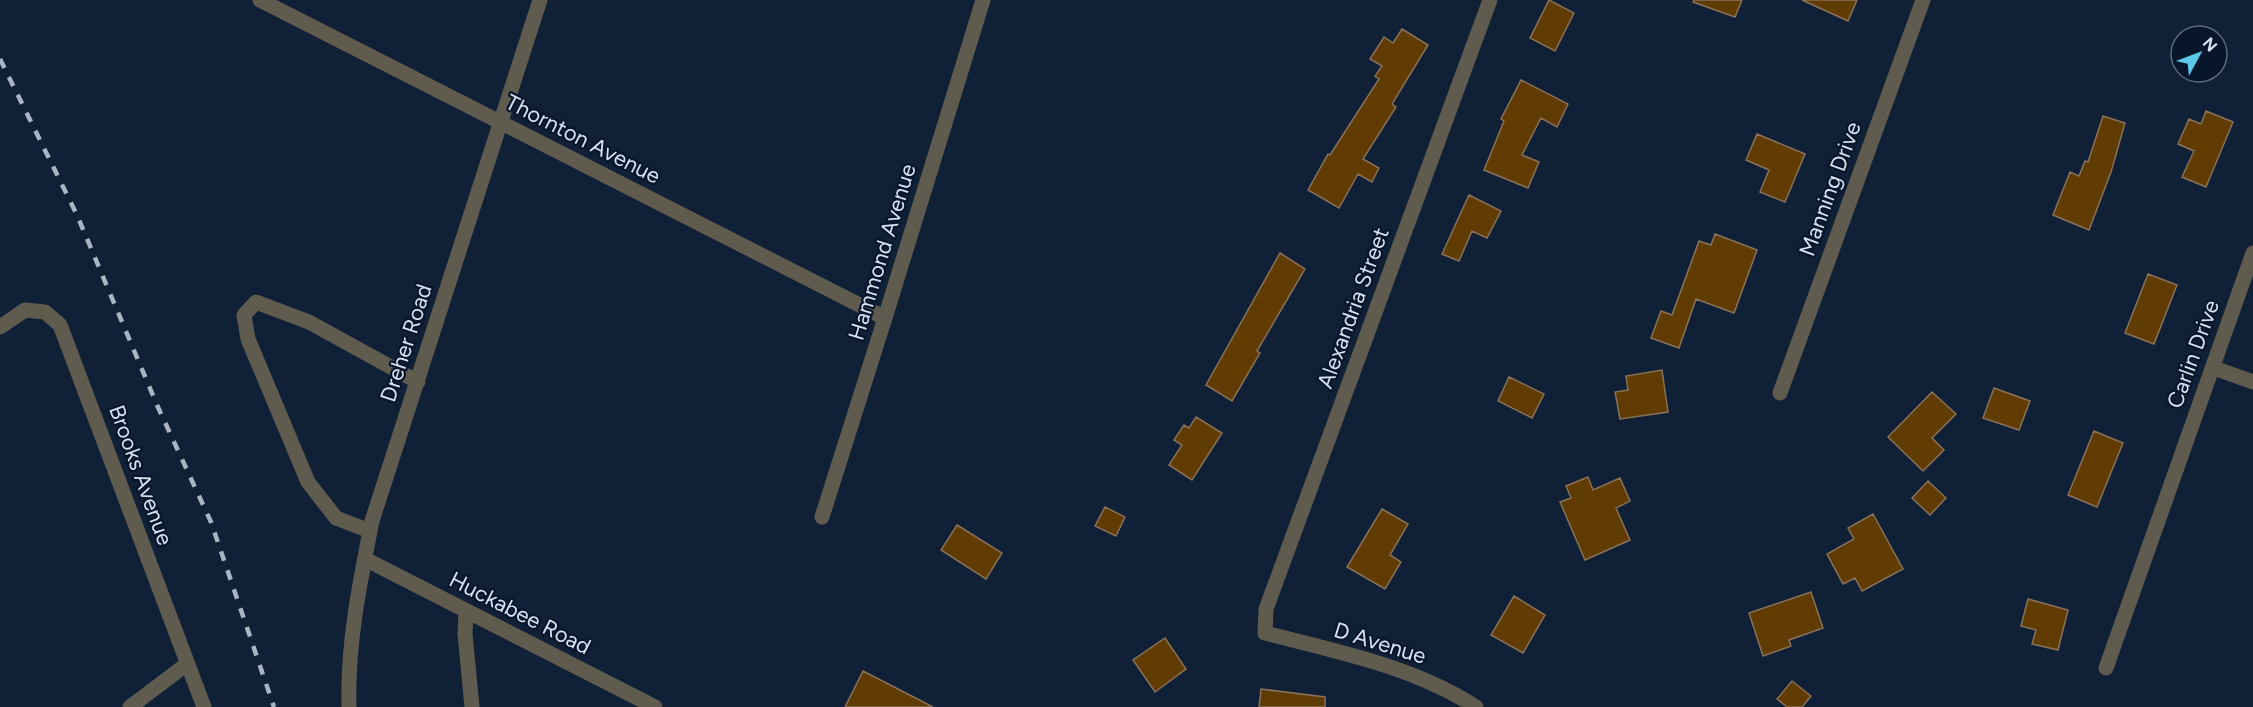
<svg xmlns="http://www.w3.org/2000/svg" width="2253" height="707" font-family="Figtree,sans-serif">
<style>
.building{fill:#603c03;stroke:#897259;stroke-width:1.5}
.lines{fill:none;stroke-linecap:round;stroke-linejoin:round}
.minor{stroke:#5f5b4e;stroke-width:15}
.rail{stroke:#a8b5c5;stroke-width:4.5;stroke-dasharray:10 10;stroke-linecap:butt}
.labels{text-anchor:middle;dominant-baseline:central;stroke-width:4.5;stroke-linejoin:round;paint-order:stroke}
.street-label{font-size:22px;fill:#d7e2f1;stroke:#07162b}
</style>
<rect width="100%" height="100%" fill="#102036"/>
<path class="building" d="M1549,0L1574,13L1555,51L1530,38Z
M1694,0H1742L1735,17L1693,2Z
M1802,0H1857L1848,21Z
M1402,29L1428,45L1392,104L1396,107L1363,159L1379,168L1372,182L1358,174L1339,208L1308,190L1328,154L1330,155L1379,79L1375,76L1382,66L1370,59L1384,37L1393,43Z
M1521,80L1568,104L1557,127L1541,118L1522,155L1539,162L1528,188L1484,170L1504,121L1501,119Z
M2206,111L2233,122L2206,187L2182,177L2194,151L2178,144L2189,119L2201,124Z
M2103,116L2125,123L2111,172L2089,230L2053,215L2070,172L2079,176L2085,161L2088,162Z
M1757,134L1805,154L1785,202L1760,192L1769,170L1746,160Z
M1469,195L1501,211L1487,238L1472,231L1459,261L1442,254Z
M1715,234L1757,250L1734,313L1696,299L1679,348L1651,338L1661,311L1672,315L1699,241L1711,245Z
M1280,253L1305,269L1257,351L1260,353L1232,401L1206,385Z
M2148,274L2177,285L2154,344L2125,333Z
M1662,370L1668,412L1620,419L1615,392L1628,390L1626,376Z
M1509,377L1544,394L1532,418L1498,401Z
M1994,388L2030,401L2019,430L1983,418Z
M1932,392L1956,414L1932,438L1944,450L1923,471L1888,437Z
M1196,417L1222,433L1192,480L1169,465L1182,445L1174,440L1184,425L1189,428Z
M2094,431L2123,443L2097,507L2068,495Z
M1588,477L1593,490L1620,478L1630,501L1616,508L1630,540L1585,560L1560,502L1571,498L1566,486Z
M1928,481L1946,498L1930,515L1912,498Z
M1105,507L1125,517L1116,536L1095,526Z
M1382,509L1408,524L1390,555L1401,562L1385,589L1347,567Z
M1873,514L1903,569L1862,591L1855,578L1843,584L1827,554L1854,539L1848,528Z
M957,525L1002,553L986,579L941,550Z
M1811,592L1823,628L1789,640L1791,646L1763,656L1749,613Z
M1514,596L1545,615L1523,653L1491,635Z
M2028,599L2068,610L2058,650L2032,644L2036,630L2021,626Z
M1165,638L1186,669L1155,692L1133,660Z
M863,671L933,707H845Z
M1792,681L1811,696L1802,707H1787L1777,699Z
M1261,689L1325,697V707H1259Z"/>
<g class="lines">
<path class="minor" d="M260,0L885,318
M0,327L25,310L45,312L60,325L204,707
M2214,368L2253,382
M1780,393L1923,0
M822,517L885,318L983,0
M370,531L336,518L308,482L248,339L244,315L256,302L309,322L418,382
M365,559L655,707
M466,611L465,634L472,707
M2106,668C2154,529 2205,392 2253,253
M130,707L187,664
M349,707C347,644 360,582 372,521L540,0
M1476,707C1412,666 1338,652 1265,633L1266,609L1490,0"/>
<path class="rail" d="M0,59L77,215L157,405L211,522L274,707"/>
</g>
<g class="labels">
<g class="street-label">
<text transform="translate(583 139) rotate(27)">Thornton Avenue</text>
<text transform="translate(1830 189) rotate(-70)">Manning Drive</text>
<text transform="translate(882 252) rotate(-73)">Hammond Avenue</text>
<text transform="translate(1353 308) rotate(-70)">Alexandria Street</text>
<text transform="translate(406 343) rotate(-72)">Dreher Road</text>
<text transform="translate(2193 354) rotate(-70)">Carlin Drive</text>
<text transform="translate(141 475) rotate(70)">Brooks Avenue</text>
<text transform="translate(520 613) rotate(27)">Huckabee Road</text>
<text transform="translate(1380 643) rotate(17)">D Avenue</text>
</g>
</g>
<g transform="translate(2199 54) rotate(49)"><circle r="28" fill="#07162b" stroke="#5a687a" stroke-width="1.5"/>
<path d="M0-4.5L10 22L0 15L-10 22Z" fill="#5ac8e6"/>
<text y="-9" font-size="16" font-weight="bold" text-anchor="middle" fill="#d7e2f1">N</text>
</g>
</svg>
